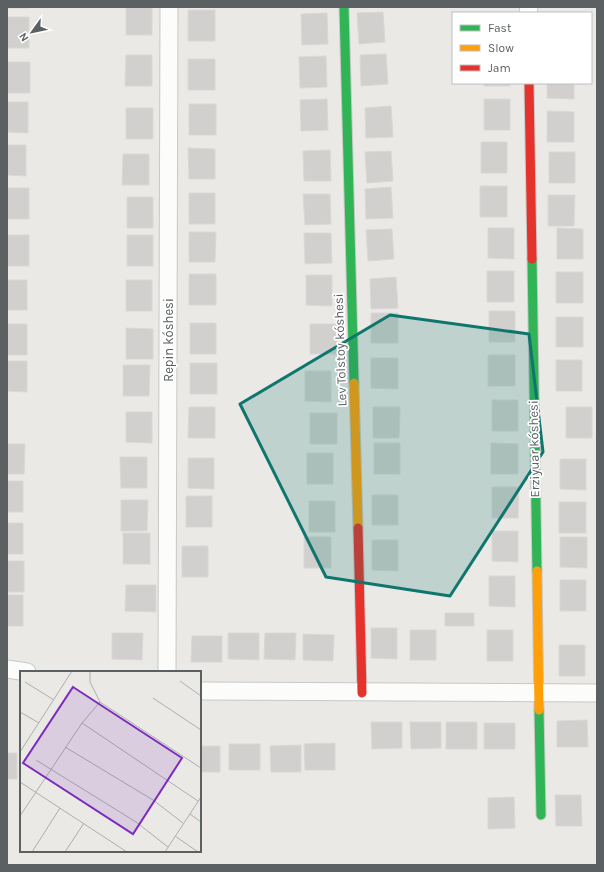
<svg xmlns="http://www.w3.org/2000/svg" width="604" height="872" font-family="Karla,sans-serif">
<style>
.building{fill:#d1d0ce;stroke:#dad8d5}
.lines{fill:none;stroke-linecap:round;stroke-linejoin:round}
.street-casing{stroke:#c7c8c8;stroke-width:19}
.fast-casing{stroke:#c7c8c7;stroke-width:11}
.slow-casing{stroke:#c7c8c7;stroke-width:11}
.jam-casing{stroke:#c7c8c7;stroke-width:11}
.street{stroke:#fcfcfb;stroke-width:17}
.fast{stroke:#30b455;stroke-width:9}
.slow{stroke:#ff9f0a;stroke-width:9}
.jam{stroke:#e5322d;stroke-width:9}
.marked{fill:#0f766e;fill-opacity:0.2;stroke:#0f766e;stroke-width:3;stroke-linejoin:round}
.labels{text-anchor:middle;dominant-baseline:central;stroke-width:3.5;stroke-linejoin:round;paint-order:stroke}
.street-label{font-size:13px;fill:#5b6063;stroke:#fff}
.inset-road{fill:none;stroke:#adaeae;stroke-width:1}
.view{fill:#7b2cbf;fill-opacity:0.15;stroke:#7b2cbf;stroke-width:2}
.inset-edge{fill:none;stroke:#5b6063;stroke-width:2}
</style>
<rect width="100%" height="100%" fill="#ebe9e6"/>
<path class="building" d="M7,7H30V8H7Z
M126,7H152V35H126Z
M188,10H215V41H188Z
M383,12L385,42L359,44L357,13Z
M327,13L328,44L302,45L301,14Z
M7,17H29V48H7Z
M386,54L388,84L361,86L360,55Z
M126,55H152V86H125Z
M326,56L327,87L300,88L299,57Z
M188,59H215V90H188Z
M7,62H30V93H7Z
M484,83H510V86H484Z
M547,83H574V99L547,98Z
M327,99L328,130L301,131L300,100Z
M484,99H510V130H484Z
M7,102H28V133L7,132Z
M189,104H216V135H189Z
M391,106L393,137L366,138L365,108Z
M126,108H153V139H126Z
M547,111L574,112V142H547Z
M481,142H507V173H481Z
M7,145H26V176L7,175Z
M188,148L215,149V179H189Z
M330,150L331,181H304L303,151Z
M391,151L393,181L367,183L365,152Z
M549,152H575V183H549Z
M123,154H149V185H122Z
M480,186H507V217H480Z
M391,187L393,218L366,219L365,189Z
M7,188H29V219H7Z
M189,193H215V224H189Z
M303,194H330L331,224L305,225Z
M548,195H575L574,226H548Z
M127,197H153V228H127Z
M488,228H514V259L488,258Z
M557,228L583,229V259H557Z
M392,229L394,259L368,261L366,230Z
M189,232H216L215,262H189Z
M304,233H331L332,263L305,264Z
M7,235H29V266H7Z
M127,235H153V266H127Z
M487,271H514V302H487Z
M556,272H583V303H556Z
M189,274H216V305H189Z
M306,275H332V306L306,305Z
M396,277L398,308L371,309L370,279Z
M7,280H27V310H7Z
M126,280H152V311H126Z
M489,311H515V342H489Z
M371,313H398V343H371Z
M556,317H583V347H556Z
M190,323H216V354H190Z
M7,324H27V355H7Z
M310,324H337V354H310Z
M126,328L153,329V359H126Z
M488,355H515V386H488Z
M371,358H398V389L371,388Z
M556,360H582V391H556Z
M7,361H27V392L7,391Z
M190,363H217V394H190Z
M123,365H150L149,396H123Z
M305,371H331V402L305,401Z
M492,400H518V431H492Z
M189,407H215V438H188Z
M373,407H400L399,438H373Z
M566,407H592V438H566Z
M126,412H152V443L126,442Z
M310,413H337V444H310Z
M374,443H400V474H374Z
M491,443L518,444V474H491Z
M7,444H25L24,474H7Z
M307,453H333V484H307Z
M120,457H147V488H121Z
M188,458H214V489L188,488Z
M560,459H586V490L560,489Z
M7,481H23V512H7Z
M492,487H519L518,518H492Z
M372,495H398V525H372Z
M186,496H212V527H186Z
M121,500H148L147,531H121Z
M309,501H335V532H309Z
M559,502H586V533H559Z
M7,523H23V554H7Z
M492,531H518V562L492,561Z
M123,533H150V564H123Z
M304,537H331V568H304Z
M560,537H587V568L560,567Z
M372,540H398V571L372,570Z
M182,546H208V577H182Z
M7,561H24V592H7Z
M489,576H515V607L489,606Z
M560,580H586V611H560Z
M126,585H156V612L125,611Z
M7,595H23V626H7Z
M445,613H474V626H445Z
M371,628H397V659L371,658Z
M410,630H436V660H410Z
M487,630H513V661H487Z
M112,633H143L142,660L112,659Z
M228,633H259V660L228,659Z
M265,633H296L295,660L264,659Z
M303,634L334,635L333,661L303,660Z
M192,636H222V662H191Z
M559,645H585V676H559Z
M587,720L588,747H557V721Z
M371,722H402V748L372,749Z
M410,722H441V748L411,749Z
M446,722H477V749H446Z
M484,723H515V749H484Z
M335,743V770H305L304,744Z
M229,744H260V770H229Z
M301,745V772H271L270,746Z
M200,746H220V772H200Z
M7,753H17V779H7Z
M555,795H581L582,826H556Z
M514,797L515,828L488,829V798Z"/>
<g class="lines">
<defs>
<path id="street" d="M528,13L529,7
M7,669L27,672
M167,672L169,7
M200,691L597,693"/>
<path id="fast" d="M344,7L354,383
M532,259L537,571
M539,710L541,815"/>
<path id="slow" d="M354,383L358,528
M537,571L539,710"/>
<path id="jam" d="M529,83L532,259
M358,528L362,693"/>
</defs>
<use href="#street" class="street-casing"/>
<use href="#fast" class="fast-casing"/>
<use href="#slow" class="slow-casing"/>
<use href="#jam" class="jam-casing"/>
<use href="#street" class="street"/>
<use href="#fast" class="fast"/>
<use href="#slow" class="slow"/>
<use href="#jam" class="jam"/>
</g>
<path class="marked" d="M390,315L529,334L543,452L450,596L326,577L240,404Z"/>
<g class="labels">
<g class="street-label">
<text transform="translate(168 340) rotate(-90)">Repin kóshesi</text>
<text transform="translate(340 350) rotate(-92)">Lev Tolstoy kóshesi</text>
<text transform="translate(534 449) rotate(-91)">Erziyuar kóshesi</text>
</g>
</g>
<g transform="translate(20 671)">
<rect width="181" height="181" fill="#ebe9e6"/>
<path class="inset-road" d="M70,0V11L80,31M160,10L181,25M5,11L34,29M133,27L181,59M80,31L181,97M0,41L19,52M62,52L178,130M45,76L133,129L163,152M0,81L52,0M16,89L116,151L148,176M0,111L107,181M170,143L181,151M0,145L62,52L80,31M155,165L178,181M12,181L40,137M45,181L64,152M145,181L181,126"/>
<path class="view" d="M53,16L162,87L113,163L3,92Z"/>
<rect width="181" height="181" class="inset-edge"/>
</g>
<rect width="604" height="872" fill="none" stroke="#5b6063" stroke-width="16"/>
<rect x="452" y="12" width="140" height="72" fill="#ffffff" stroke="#bdbfc1"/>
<rect x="460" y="25" width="20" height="6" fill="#30b455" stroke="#bdbfc1"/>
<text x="488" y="32" font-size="12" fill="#5b6063">Fast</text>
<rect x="460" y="45" width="20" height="6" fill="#ff9f0a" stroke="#bdbfc1"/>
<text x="488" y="52" font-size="12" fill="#5b6063">Slow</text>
<rect x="460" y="65" width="20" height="6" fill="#e5322d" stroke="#bdbfc1"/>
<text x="488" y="72" font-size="12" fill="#5b6063">Jam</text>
<g transform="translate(32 32) rotate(237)" stroke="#ffffff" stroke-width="3" paint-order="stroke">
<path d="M0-3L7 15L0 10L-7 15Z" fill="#5b6063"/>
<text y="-6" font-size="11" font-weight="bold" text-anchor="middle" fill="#5b6063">N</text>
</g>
</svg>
